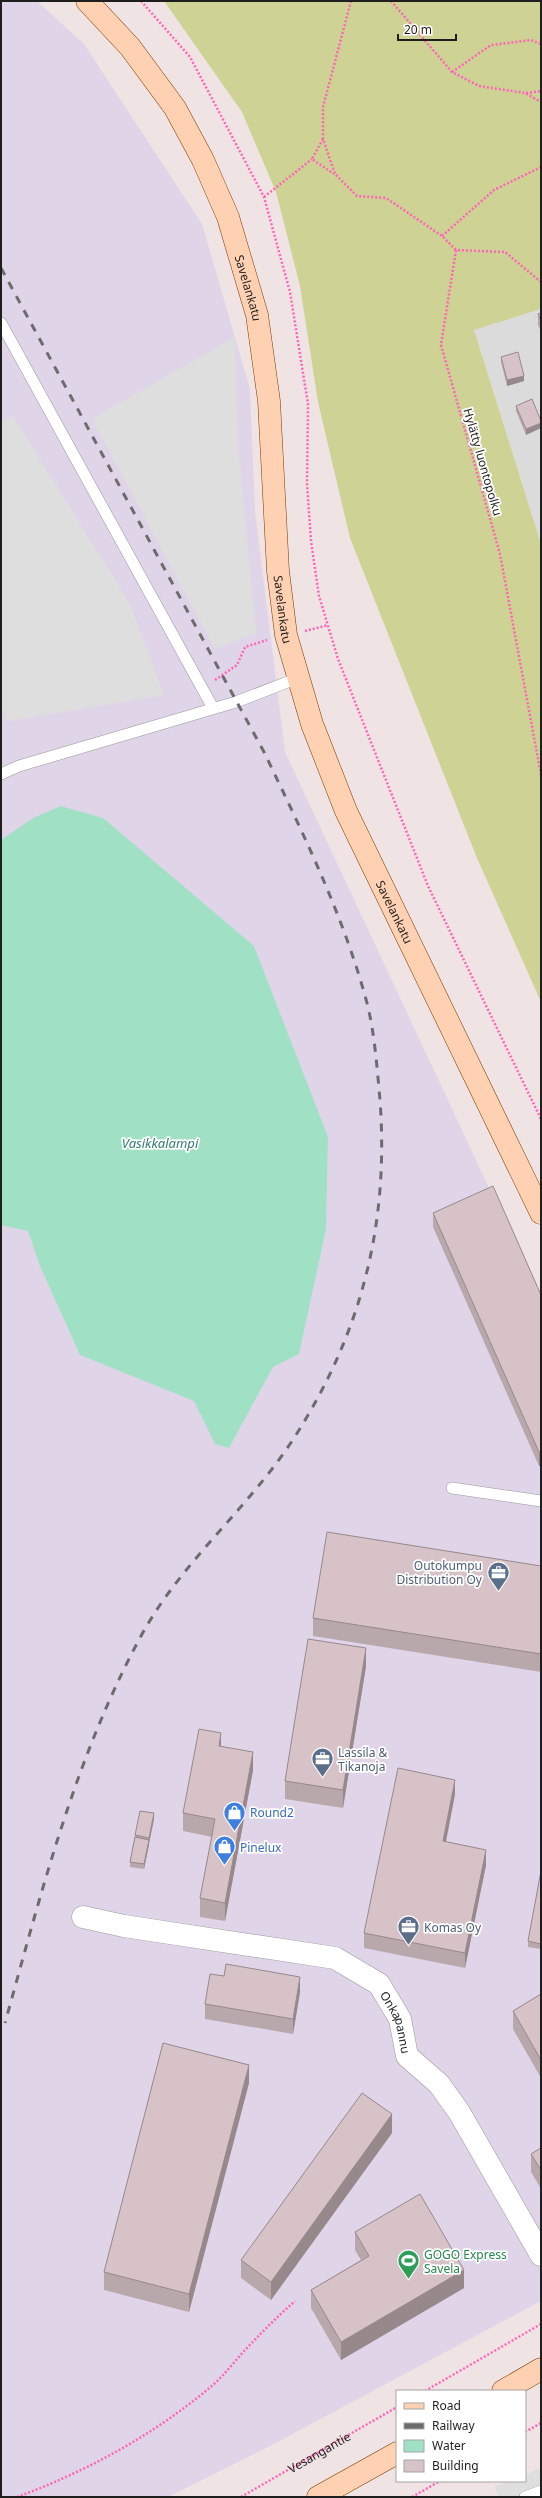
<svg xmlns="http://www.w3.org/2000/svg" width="542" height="2498" font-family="'Noto Sans',sans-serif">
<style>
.residential{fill:#dcdbdb}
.industrial{fill:#e0d4e9}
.forest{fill:#ced294}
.parking{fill:#dedede}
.water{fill:#a0e1c6}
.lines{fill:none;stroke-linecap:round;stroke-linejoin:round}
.service-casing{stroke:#989898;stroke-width:12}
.minor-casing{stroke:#989898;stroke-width:23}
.secondary-casing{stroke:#793800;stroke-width:23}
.path{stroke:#ff64b8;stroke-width:2.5;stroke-dasharray:2 2;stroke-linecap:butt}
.service{stroke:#fff;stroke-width:11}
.minor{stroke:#fff;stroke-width:22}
.secondary{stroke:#fed1b2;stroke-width:22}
.rail{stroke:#6c6c6c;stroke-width:3;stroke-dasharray:8 8;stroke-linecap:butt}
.wall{fill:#b9a8ab}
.shaded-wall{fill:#96888b}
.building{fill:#d7c3c7;stroke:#96888b}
.labels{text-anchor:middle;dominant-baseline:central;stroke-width:3.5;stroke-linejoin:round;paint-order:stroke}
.street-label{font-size:12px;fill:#1e1e1e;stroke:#fff}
.service-label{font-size:12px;fill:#4e5e75;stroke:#fff;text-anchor:start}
.shop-label{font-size:12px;fill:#366cbe;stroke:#fff;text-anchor:start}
.leisure-label{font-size:12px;fill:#27864d;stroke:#fff;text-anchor:start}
.water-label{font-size:13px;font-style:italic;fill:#327c71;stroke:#fff}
</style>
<rect width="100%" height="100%" fill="#f0e3e3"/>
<path class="residential" d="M541,309V544L474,330Z"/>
<path class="industrial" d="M1,1H37L84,44L202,224L250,389L255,512L285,752L541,1299V2301L270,2446L168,2497H1Z"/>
<path class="forest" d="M164,1H541V309L474,330L541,544V1002L477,858L350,538L318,402L300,286L276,192L242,112Z"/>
<path class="parking" d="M235,337L238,443L256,633L215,649L92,419Z
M13,416L130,604L164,695L8,721L1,706V422Z
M541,2468V2497H499L494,2487L509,2481H525V2475Z"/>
<path class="water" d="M61,806L103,818L254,946L328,1137L326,1229L299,1354L273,1367L229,1448L215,1444L194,1401L80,1355L40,1266L28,1231L1,1225V840L33,818Z"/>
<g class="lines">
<defs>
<path id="service" d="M1,323L213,708
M1,774L19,766L236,702L298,678
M452,1488L541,1501
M525,2497L541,2491"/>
<g id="minor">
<path id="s2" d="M83,1917L124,1926L335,1958L379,1984L400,2019L407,2056L439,2084L459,2112L541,2255"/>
</g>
<g id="secondary">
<path id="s3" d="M87,1L130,47L175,108L203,160L228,217L257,315L269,401L278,571L286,635L312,724L346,811L541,1213"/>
<path d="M503,2391L541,2369"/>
<path d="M318,2497L397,2453"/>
</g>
</defs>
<use href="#service" class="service-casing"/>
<use href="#minor" class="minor-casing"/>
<use href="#secondary" class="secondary-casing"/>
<g class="path">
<path d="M141,1L190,57L264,197L290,292L308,404L307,484L311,541L319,596L338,659L428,886L541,1119"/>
<path d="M351,1L323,107V139L335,174L357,196L386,198L442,236L456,250"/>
<path d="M391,1L452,72L479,86L525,93L541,102"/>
<path d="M452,72L491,45L531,40L541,44"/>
<path d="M526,93L541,91"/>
<path d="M323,139L312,159L334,174"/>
<path d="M264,197L312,159"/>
<path d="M442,236L494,190L541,167"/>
<path d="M541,282L505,252L456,250L441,345L500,554L541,775"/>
<path d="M305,631L328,625"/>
<path d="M215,680L237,665L245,647L267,640"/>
<path d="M425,2391L541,2324"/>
<path d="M525,2432L541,2423"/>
<path d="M17,2497C88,2471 157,2433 214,2384C225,2374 235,2361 245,2350C261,2333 277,2317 295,2301"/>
<path id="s1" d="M241,2497L397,2407"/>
<path d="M412,2497L440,2481"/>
</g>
<use href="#service" class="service"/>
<use href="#minor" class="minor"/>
<use href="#secondary" class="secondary"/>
<path class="rail" d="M1,268L264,752C303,833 344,917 367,1003C375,1035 377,1068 380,1100C389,1224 362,1332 294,1438C249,1508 181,1562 141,1636C75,1758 42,1890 5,2023"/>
</g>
<path class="wall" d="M541,313V331L538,325V314Z
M501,357L524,381L507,386L501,362Z
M532,399L526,435L516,411V406Z
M433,1213L541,1295V1466H539L433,1227Z
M541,1566V1672L313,1636V1618Z
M366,1666L343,1808L285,1799V1781Z
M221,1746L253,1770L225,1921L200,1917V1898L212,1837L183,1831V1813Z
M455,1794L446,1842L486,1865L465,1968L364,1948V1933Z
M154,1819L144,1869L130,1867V1862L135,1835Z
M541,1871V1949L528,1947V1941Z
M300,1992L293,2034L205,2019V2004Z
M541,1994V2078L513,2029V2011Z
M249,2083L189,2312L104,2290V2272Z
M392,2133L271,2300L241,2278V2260Z
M541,2148V2189L531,2172V2154Z
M355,2232L464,2288L341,2360L311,2308V2290L361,2260L355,2250Z"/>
<path class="shaded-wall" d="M524,376V381L507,386V380Z
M541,423V428L526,435V429Z
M541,1451V1466H539V1452Z
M366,1648V1666L343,1808V1790Z
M221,1733V1751L219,1746Z
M253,1752V1770L225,1921V1903Z
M455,1780V1794L443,1856V1841Z
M154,1813V1819L149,1843V1838Z
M149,1840V1845L144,1869V1864Z
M486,1850V1865L465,1968V1953Z
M300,1977V1992L293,2034V2019Z
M249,2065V2083L189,2312V2294Z
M392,2114V2133L271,2300V2282Z
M464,2270V2288L341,2360V2342Z"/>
<path class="building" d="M541,313V321L538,314Z
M518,352L524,376L507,380L501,357Z
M532,399L541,421V423L526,429L516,406Z
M493,1186L541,1295V1451L539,1452L433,1213Z
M327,1532L541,1566V1654L313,1618Z
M308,1639L366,1648L343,1790L285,1781Z
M199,1729L221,1733L219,1746L253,1752L225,1903L200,1898L215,1819L183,1813Z
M398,1768L455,1780L443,1841L486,1850L465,1953L364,1933Z
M140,1811L154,1813L149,1838L135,1835Z
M135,1837L149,1840L144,1864L130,1862Z
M541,1871V1944L528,1941Z
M226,1964L300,1977L293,2019L205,2004L210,1974L224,1976Z
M541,1994V2060L513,2011Z
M163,2043L249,2065L189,2294L104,2272Z
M362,2093L392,2114L271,2282L241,2260Z
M541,2148V2170L531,2154Z
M420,2194L464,2270L341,2342L311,2290L369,2256L355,2232Z"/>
<defs>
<symbol id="office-pin" viewBox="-11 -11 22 30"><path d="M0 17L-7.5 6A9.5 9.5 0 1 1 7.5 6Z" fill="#5c6f8a" stroke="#fff"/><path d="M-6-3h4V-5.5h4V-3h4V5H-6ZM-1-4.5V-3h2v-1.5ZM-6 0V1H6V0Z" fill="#fff"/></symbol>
<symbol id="shop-pin" viewBox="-11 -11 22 30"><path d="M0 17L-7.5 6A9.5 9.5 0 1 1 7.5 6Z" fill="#3f7fe0" stroke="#fff"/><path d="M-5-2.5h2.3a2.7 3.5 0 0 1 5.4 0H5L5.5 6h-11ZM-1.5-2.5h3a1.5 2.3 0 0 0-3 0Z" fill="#fff"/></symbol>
<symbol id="stadium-pin" viewBox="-11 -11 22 30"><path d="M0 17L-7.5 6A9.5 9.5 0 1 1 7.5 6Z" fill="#2e9e5b" stroke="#fff"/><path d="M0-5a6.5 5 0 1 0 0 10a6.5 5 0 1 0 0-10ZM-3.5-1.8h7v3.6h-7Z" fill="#fff"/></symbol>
</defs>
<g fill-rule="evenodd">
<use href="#office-pin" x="486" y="1560" width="25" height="34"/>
<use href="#office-pin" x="310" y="1746" width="25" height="34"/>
<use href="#shop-pin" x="222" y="1800" width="25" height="34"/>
<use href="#shop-pin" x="212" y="1834" width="25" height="34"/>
<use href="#office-pin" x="396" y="1914" width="25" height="34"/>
<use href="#stadium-pin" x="396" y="2248" width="25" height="34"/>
</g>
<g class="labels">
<g class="street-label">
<text stroke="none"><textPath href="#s3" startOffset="334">Savelankatu</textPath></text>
<text transform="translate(483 462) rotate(74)">Hylätty luontopolku</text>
<text stroke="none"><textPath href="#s3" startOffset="658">Savelankatu</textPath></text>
<text stroke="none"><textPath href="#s3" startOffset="982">Savelankatu</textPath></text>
<text stroke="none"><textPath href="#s2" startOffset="349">Onkapannu</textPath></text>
<text stroke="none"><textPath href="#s1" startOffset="90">Vesangantie</textPath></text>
</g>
<g class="service-label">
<text x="482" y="1565" text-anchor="end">Outokumpu<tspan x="482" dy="14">Distribution Oy</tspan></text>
<text x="338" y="1752">Lassila &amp;<tspan x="338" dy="14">Tikanoja</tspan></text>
<text x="424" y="1927">Komas Oy</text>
</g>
<g class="shop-label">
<text x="250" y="1812">Round2</text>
<text x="240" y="1847">Pinelux</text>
</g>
<g class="leisure-label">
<text x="424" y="2254">GOGO Express<tspan x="424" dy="14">Savela</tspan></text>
</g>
<g class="water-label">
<text x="160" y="1143">Vasikkalampi</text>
</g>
</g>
<rect width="542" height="2498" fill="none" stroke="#1e1e1e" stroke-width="4"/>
<rect x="396" y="2390" width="130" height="92" fill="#ffffff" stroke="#a5a5a5"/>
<rect x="404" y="2403" width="20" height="6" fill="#fed1b2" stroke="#a5a5a5"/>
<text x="432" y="2410" font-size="12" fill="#1e1e1e">Road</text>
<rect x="404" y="2423" width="20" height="6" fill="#6c6c6c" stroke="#a5a5a5"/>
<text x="432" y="2430" font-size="12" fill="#1e1e1e">Railway</text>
<rect x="404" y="2440" width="20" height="12" fill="#a0e1c6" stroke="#a5a5a5"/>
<text x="432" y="2450" font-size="12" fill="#1e1e1e">Water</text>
<rect x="404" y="2460" width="20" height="12" fill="#d7c3c7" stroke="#a5a5a5"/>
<text x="432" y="2470" font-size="12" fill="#1e1e1e">Building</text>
<path d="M398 34v6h58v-6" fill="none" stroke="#1e1e1e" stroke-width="2"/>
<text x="404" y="34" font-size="12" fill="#1e1e1e" stroke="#ffffff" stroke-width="3" paint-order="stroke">20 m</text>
</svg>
